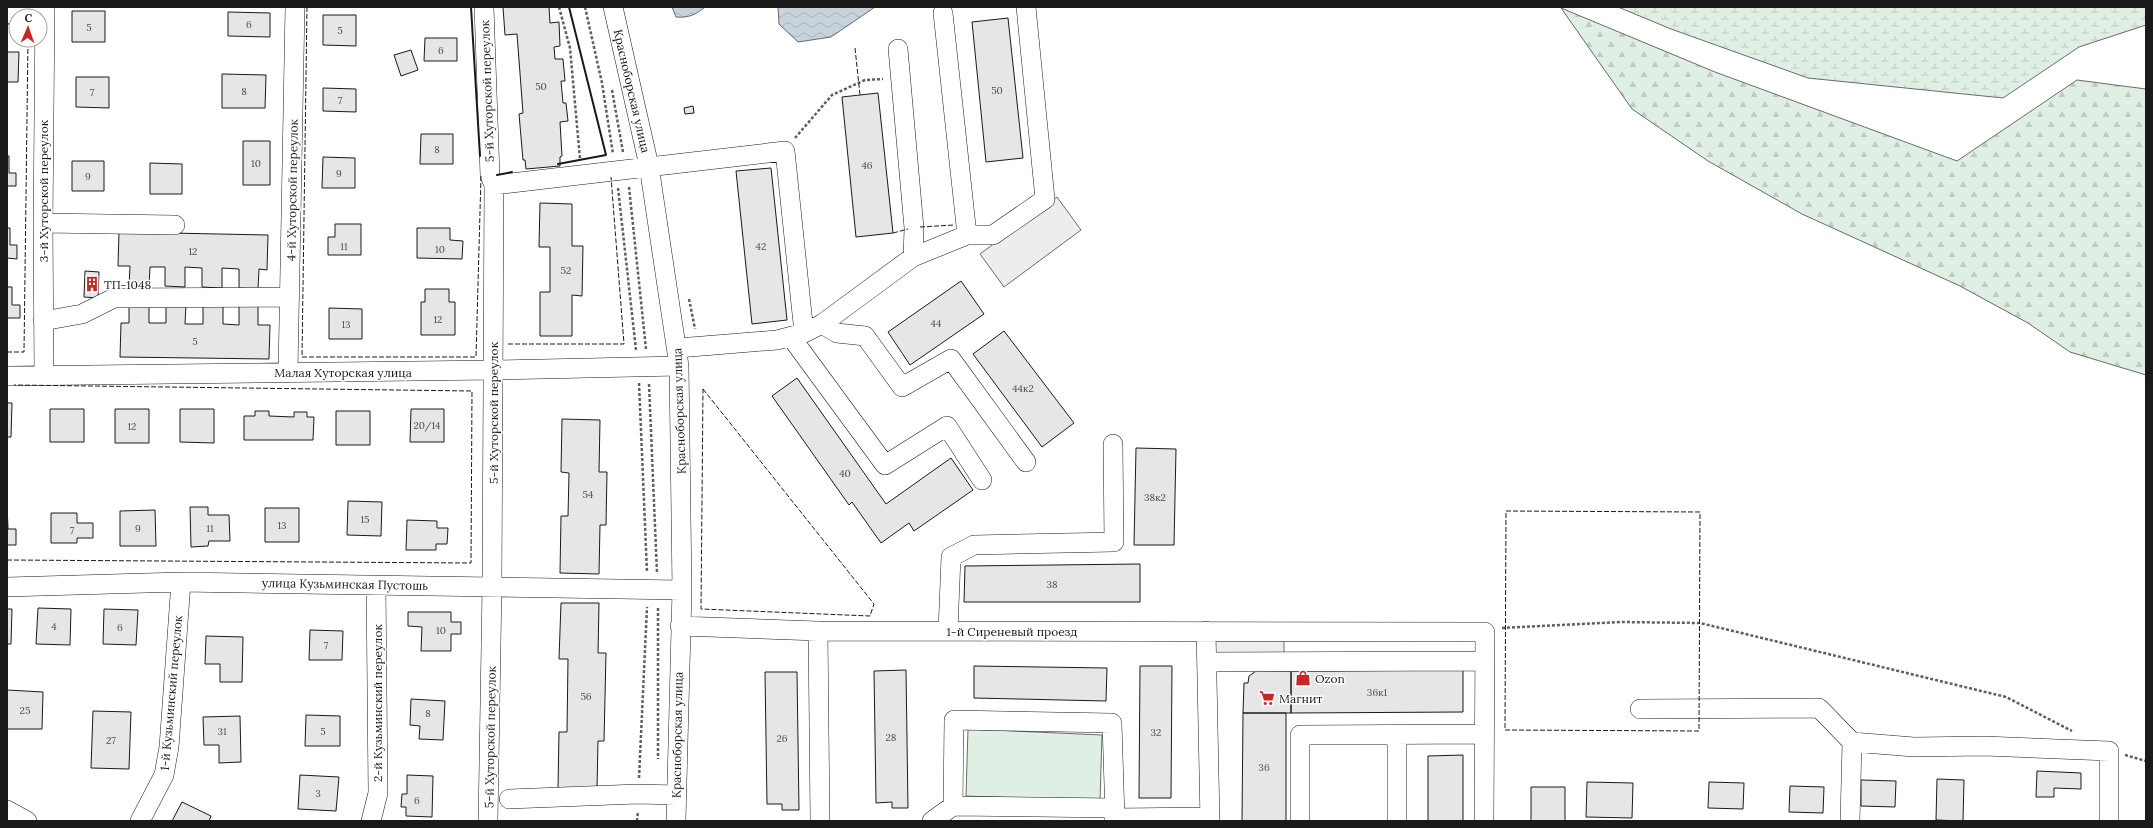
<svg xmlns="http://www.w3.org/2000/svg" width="2153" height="828" font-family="Lora,serif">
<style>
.grass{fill:#e0efe3;stroke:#6a6a6a}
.forest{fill:url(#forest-firs);stroke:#6a6a6a}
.wetland{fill:url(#wetland-marsh);stroke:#6a6a6a}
.parking{fill:#ededed;stroke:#6a6a6a}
.water{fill:url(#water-waves);stroke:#6a6a6a}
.building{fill:#e6e6e6;stroke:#1a1a1a}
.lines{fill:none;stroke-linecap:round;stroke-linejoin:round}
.minor-casing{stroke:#1a1a1a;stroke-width:20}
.path{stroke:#5f5f5f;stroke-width:2.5;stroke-dasharray:3 2;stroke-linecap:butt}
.minor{stroke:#fff;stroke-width:19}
.fence{stroke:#1a1a1a;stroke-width:1;stroke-dasharray:5 2;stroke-linecap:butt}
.wall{stroke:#1a1a1a;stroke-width:2}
.labels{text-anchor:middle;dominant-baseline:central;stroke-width:3;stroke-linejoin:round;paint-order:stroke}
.number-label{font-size:10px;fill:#4d4d4d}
.street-label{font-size:12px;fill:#1a1a1a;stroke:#fff}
.poi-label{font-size:12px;fill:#1a1a1a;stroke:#fff;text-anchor:start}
</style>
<defs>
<pattern id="forest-firs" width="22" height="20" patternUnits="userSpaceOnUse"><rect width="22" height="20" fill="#e0efe3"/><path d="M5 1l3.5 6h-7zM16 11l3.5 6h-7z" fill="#c0ccc2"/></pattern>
<pattern id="wetland-marsh" width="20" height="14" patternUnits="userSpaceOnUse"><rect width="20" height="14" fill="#e0efe3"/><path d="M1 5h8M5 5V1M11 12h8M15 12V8" fill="none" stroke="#c0ccc2"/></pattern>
<pattern id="water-waves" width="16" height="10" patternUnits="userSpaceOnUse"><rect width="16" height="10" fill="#c6d2dc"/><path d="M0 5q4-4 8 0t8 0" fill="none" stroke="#aab4bc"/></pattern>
</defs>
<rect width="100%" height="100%" fill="#fff"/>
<path class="grass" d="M968,729L1102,735L1100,801L966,796Z"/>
<path class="forest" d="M1561,8L1715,72L1957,161L2077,80L2146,89V375L2070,352L2028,323L1960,286L1802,214L1708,161L1632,109Z"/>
<path class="wetland" d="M1618,7H2146V25L2079,47L2003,98L1808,78L1671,29Z"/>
<path class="parking" d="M1057,197L1081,230L1004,287L980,254Z
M1206,631H1284V662H1207Z"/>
<path class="water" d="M672,7H705C695,15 689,18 676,17Z
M778,7H875L831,37L798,42L779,24Z"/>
<path class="building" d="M503,7H549L550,23L559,22L560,46L554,47L555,59H563L565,81H561L563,103H566L568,121L560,122L562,156L560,157V166L526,169L525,160H523L519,114L523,113L517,34L505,35Z
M72,11H105V42H72Z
M228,12L270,13V37L228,36Z
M323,15H356V46L323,45Z
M1008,18L1023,158L986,162L972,22Z
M425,38H457V61H424Z
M411,50L418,70L401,76L394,55Z
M7,52H19L18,82H7Z
M222,74L266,75L265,108H222Z
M76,77H109V108L76,107Z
M323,88L356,89V112L323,111Z
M878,93L893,233L856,237L842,97Z
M693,106L694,113L685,114L684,108Z
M421,134H453V164H420Z
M243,141H270V185H243Z
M7,156H9V173H16V186H7Z
M323,157L355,158V188H322Z
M72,161H104V191H72Z
M150,163L182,164V194H150Z
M771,168L787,320L752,324L736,171Z
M540,203L572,204V246H583L582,296L572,295V336H540V292H550V247H539Z
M335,224H361V255H328V237H335Z
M7,228H10V245H17V259L7,258Z
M417,228H450V240L463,241L462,259L417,258Z
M119,232L268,235L267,270L259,269L258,289L239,288V269L222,268V288L202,287V268L185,267V287L165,286V267H150L149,286H129L130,266H118Z
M85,271L99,272L98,298L84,297Z
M961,281L984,314L910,365L888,332Z
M7,287H12V305H20V318H7Z
M425,289H449V302H455V335H421V302H425Z
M129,303L149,304V323H166V304H186L185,324H203V305H223V324L239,325V305H258V325H270L269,359L120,357L121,323H129Z
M329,308L362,309V339H329Z
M1004,331L1074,423L1042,447L973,354Z
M797,378L886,504L951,458L973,490L914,531L909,523L881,543L852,502L849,505L772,396Z
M7,403H12L11,437H7Z
M50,409H84V442H50Z
M115,409H149V443H115Z
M180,409H214V443L180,442Z
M411,409H444V442H410Z
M255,411H269V416L294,417V412H307V417H314L313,440H244V416H255Z
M336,411H370V445H336Z
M562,419L600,420L599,472H607L606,525H600L599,574L560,573L561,516H568L569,473L561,472Z
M1136,448L1176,449L1174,545H1134Z
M348,501L382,502L381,536L347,535Z
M7,504L8,529H16V545H7Z
M190,507H208V515H229L230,541H209L208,546L191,547Z
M265,508H299V542H265Z
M155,510L156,546H120V511Z
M51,513H77V523H93V538H77V543H51Z
M407,520L437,521V528H448L447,544H436V550H406Z
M1140,564V602H964L965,566Z
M561,603H599L598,653H606L604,741H598L597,790L558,789L559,732H567L568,659H559Z
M38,608L71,609L70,645L36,644Z
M7,609H12L11,644H7Z
M104,609L138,610L136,645L103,644Z
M408,612H451V622H461V634H451V651H421L422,627L408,626Z
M310,630L343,631L342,660H309Z
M206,636L243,637L242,682H220V664H205Z
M974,666L1107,668L1106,701L974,698Z
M1140,666H1172L1171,798H1139Z
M906,670L908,808H892V802L876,803L874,671Z
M1463,670V712L1291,713V671Z
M1256,671H1291V713H1243L1244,683H1248L1249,676Z
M765,672H797L799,810H782V804H767Z
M7,690L43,692L42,729H7Z
M411,699L445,701L443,740L419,739L420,726L410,725Z
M93,711L131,712L129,769L91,768Z
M1243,713H1286V821H1242Z
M306,715L340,716V746H305Z
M240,716L241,762L219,763V745H204L203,717Z
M1463,755V821H1428V756Z
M2037,771L2081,773V789L2054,788V797H2036Z
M300,775L339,777L336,811L298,809Z
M407,775L433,776L432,817L406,816V807H401L402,794H407Z
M1937,779L1964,780L1963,821L1936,820Z
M1861,780L1896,781L1895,807L1861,806Z
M1587,782L1633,783L1632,818L1586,817Z
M1709,782L1744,783L1743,809L1708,808Z
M1790,786L1824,787L1823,813L1789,812Z
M1531,787H1565V821H1531Z
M182,802L211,816L209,821H172Z"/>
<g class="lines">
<defs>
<path id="minor" d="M484,7L490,176L494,185L492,586L488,821
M613,7L649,166L679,366L682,590L676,821
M7,14L45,15
M494,185L785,151L804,333L822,324L837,333L865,336L902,387L951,359L1026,462
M43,223L175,225
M967,235H993L1045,199L1026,7
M913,257L967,235L943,13
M43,321L82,314L114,298L290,297
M791,337L885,465L947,426L982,480
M678,348L777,340L804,333L822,324L913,257L914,228L898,49
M288,372L295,7
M7,376L493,370L679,366
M44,376L43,223L45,7
M7,587L181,582L682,590
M680,626L818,631L1485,632L1484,821
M818,631L820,821
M948,631L951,557L974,545L1114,542L1113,444
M1206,631L1210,821
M1207,662L1485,661
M1640,709L1819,708L1852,742L1914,747L1984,746L2109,751V821
M1397,735V821
M509,799L638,794L676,795
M7,810L27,821
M140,821L164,775L169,747L181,582
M371,821L378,793L376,585
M932,821L953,806
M1114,821V808L953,806L954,720L1112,723L1115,818L1210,817
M1300,821V735L1484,734
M1850,821L1852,742"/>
</defs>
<use href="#minor" class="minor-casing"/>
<path class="path" d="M559,7L570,48L580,159
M585,7L602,83L613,154
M612,90L623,152
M795,138L832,95L865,80L883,79
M629,187L646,349
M618,188L636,350
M689,299L695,329
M639,383L647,572
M649,384L657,573
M658,608V759
M1502,628L1620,622L1700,623L2006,697L2072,731
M2125,755L2146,761
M639,778L647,607
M637,821L638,811"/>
<use href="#minor" class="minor"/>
<path class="fence" d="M307,7L302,357H476L481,176
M7,24H16
M855,48L860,95
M920,227L954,225
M893,233L908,229
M508,344H624L611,177
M7,352H24L28,40
M703,389L874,604L870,616L701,609Z
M1506,511L1700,512L1699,731L1505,730Z
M7,560L471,563L472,391L14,385"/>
<path class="wall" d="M471,7L480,156
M558,164L606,155L569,7
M497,175L512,172"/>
</g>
<defs>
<symbol id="building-bare" viewBox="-9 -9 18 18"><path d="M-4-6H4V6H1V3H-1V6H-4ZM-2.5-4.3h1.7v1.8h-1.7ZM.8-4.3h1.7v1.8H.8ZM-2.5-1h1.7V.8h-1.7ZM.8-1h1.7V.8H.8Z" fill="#c62828" stroke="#fff" stroke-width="2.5" paint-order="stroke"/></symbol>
<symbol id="shop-bare" viewBox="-9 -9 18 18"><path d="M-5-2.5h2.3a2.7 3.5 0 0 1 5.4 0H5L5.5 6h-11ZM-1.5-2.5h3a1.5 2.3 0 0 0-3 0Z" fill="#c62828" stroke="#fff" stroke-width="2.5" paint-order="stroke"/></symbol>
<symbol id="supermarket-bare" viewBox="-9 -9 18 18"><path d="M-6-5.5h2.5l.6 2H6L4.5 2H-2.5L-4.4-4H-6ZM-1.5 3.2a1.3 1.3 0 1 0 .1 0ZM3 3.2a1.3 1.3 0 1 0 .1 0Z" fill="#c62828" stroke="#fff" stroke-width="2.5" paint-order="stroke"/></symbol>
</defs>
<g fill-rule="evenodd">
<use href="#building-bare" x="81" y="273" width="22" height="22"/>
<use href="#shop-bare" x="1292" y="667" width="22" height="22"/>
<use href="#supermarket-bare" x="1256" y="687" width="22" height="22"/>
</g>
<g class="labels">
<g class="number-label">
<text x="249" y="24">6</text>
<text x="89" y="27">5</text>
<text x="340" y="30">5</text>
<text x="441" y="50">6</text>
<text x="541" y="86">50</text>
<text x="997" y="90">50</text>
<text x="244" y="91">8</text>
<text x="92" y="92">7</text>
<text x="340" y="100">7</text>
<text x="437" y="149">8</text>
<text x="256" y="163">10</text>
<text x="867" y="165">46</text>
<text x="339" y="173">9</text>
<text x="88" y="176">9</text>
<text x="344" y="246">11</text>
<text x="761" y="246">42</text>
<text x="440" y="249">10</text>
<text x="193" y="251">12</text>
<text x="566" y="270">52</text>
<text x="438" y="319">12</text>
<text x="936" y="323">44</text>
<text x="346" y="324">13</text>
<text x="195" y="341">5</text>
<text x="1023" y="388">44к2</text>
<text x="427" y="425">20/14</text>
<text x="132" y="426">12</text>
<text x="845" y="473">40</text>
<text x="588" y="494">54</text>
<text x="1155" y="497">38к2</text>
<text x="365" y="519">15</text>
<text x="282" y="525">13</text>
<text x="138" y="528">9</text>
<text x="210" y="528">11</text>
<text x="72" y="530">7</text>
<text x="1052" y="584">38</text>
<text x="54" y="626">4</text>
<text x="120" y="627">6</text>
<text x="441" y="630">10</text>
<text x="326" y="645">7</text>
<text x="1377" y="692">36к1</text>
<text x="586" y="696">56</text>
<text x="25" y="710">25</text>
<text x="428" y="713">8</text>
<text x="222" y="731">31</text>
<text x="323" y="731">5</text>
<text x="1156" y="732">32</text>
<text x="891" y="737">28</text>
<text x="782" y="738">26</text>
<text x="111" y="740">27</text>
<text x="1264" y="767">36</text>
<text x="318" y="793">3</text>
<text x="417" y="800">6</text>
</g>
<g class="street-label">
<text transform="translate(487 91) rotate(-92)">5-й Хуторской переулок</text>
<text transform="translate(632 91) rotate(77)">Красноборская улица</text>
<text transform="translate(292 190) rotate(-89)">4-й Хуторской переулок</text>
<text transform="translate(43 191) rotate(-90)">3-й Хуторской переулок</text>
<text x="343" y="372">Малая Хуторская улица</text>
<text transform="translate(679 411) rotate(-92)">Красноборская улица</text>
<text transform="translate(493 413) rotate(-90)">5-й Хуторской переулок</text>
<text transform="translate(345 584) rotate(1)">улица Кузьминская Пустошь</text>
<text x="1012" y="631">1-й Сиреневый проезд</text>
<text transform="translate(171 693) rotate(-85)">1-й Кузьминский переулок</text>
<text transform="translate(377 703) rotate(-90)">2-й Кузьминский переулок</text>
<text transform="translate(677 735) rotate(-89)">Красноборская улица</text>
<text transform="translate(490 737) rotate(-89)">5-й Хуторской переулок</text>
</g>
<g class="poi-label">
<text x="104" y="284">ТП-1048</text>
<text x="1315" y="678">Ozon</text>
<text x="1279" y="698">Магнит</text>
</g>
</g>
<rect width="2153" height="828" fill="none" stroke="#1a1a1a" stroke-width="16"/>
<g transform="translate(28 28) rotate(2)"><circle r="19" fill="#ffffff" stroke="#a3a3a3"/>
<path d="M0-3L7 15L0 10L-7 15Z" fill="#c62828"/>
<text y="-6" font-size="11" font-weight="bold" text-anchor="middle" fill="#1a1a1a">С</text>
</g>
</svg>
